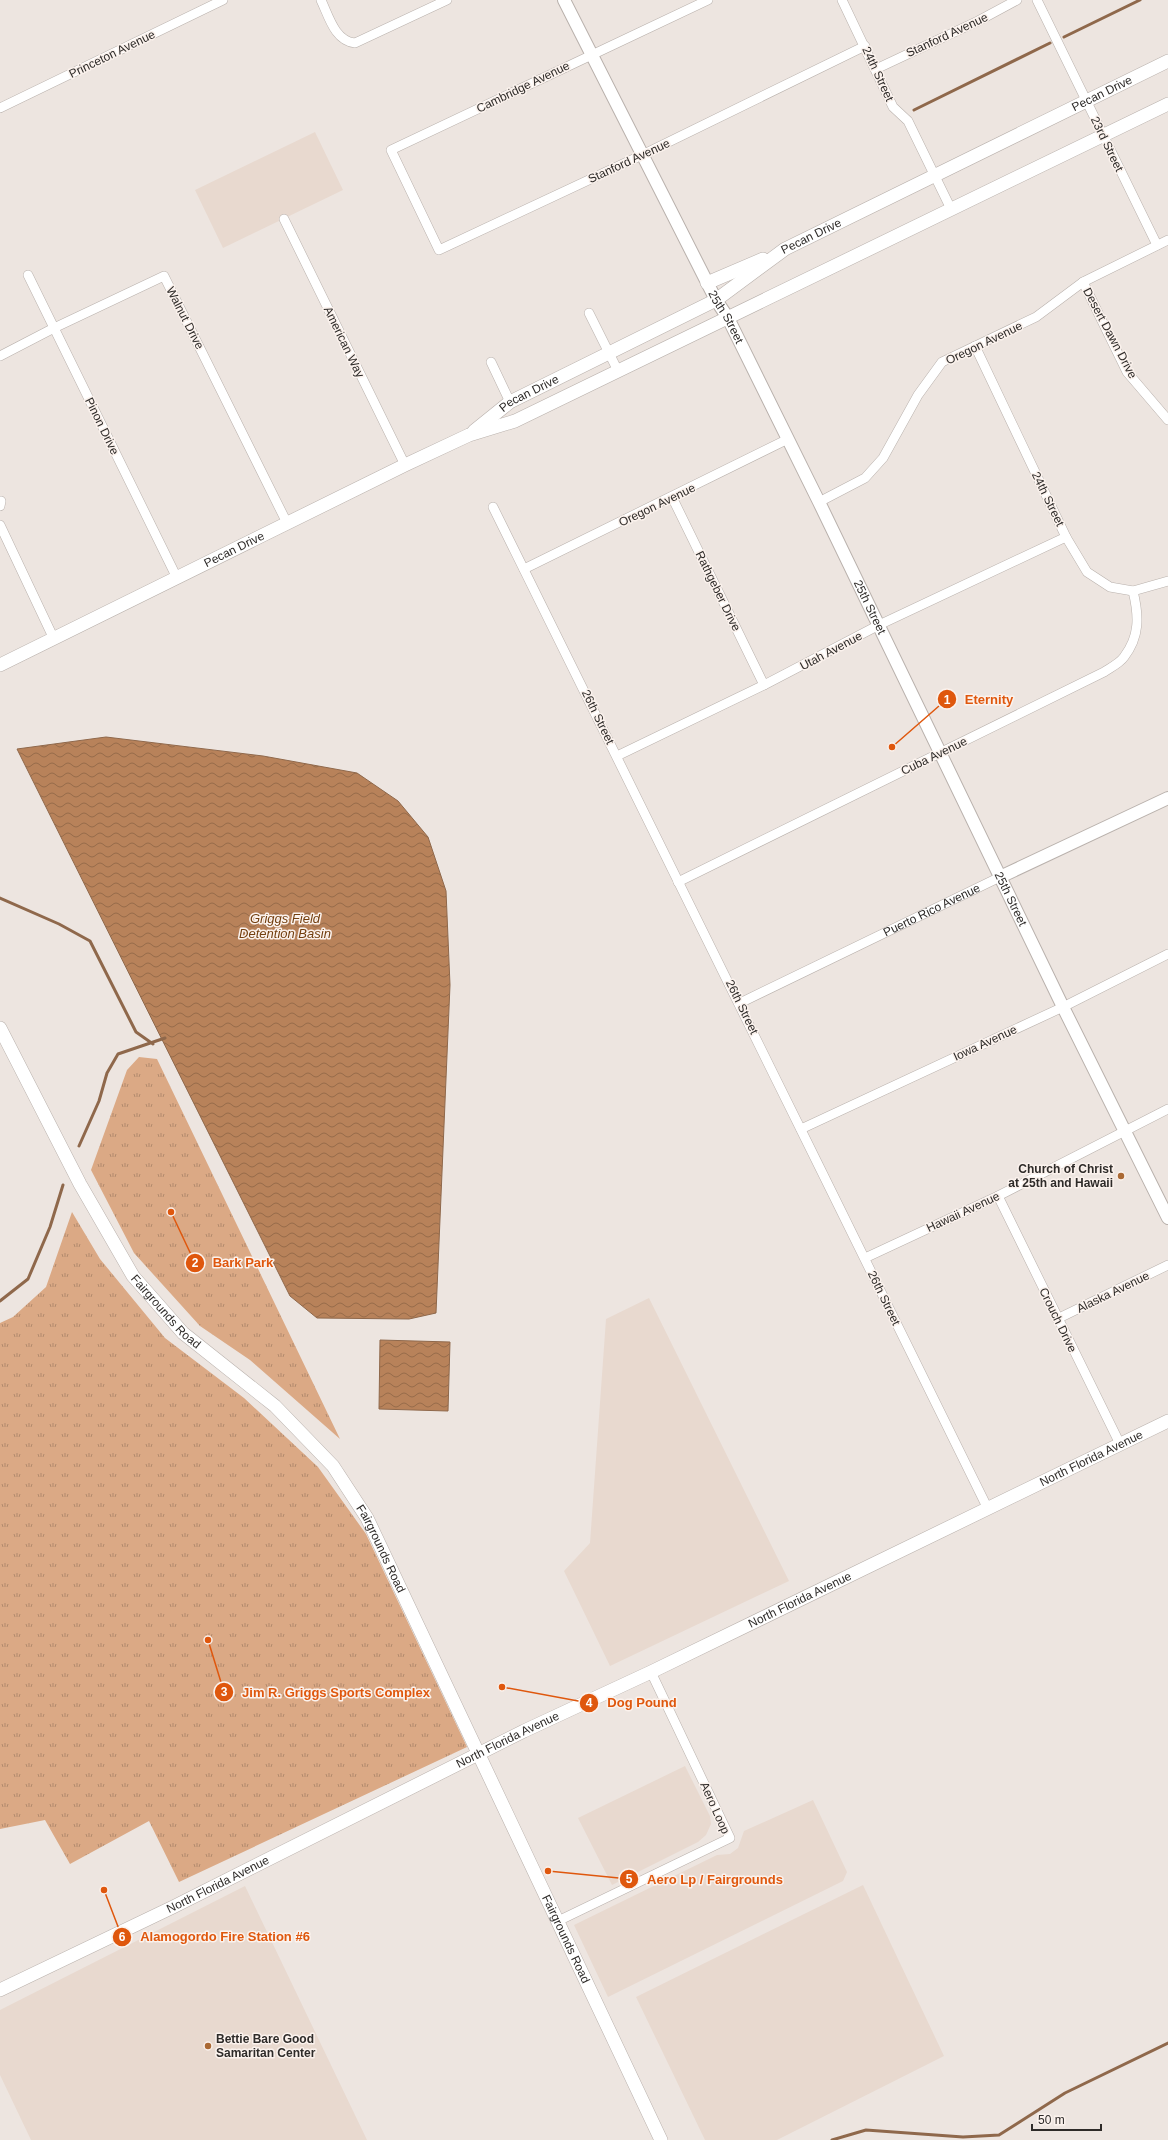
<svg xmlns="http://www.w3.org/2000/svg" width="1168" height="2140" font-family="Arial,sans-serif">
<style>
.built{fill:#e8d9cf}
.park{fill:url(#park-tufts)}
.water{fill:url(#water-waves);stroke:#8f684b}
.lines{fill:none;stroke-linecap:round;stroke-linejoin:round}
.stream{stroke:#8f684b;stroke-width:3}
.minor-casing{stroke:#b9b1ac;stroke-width:10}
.tertiary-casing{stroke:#b9b1ac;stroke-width:14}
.secondary-casing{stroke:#b9b1ac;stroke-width:14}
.minor{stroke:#fff;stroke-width:9}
.tertiary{stroke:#fff;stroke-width:12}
.secondary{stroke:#fff;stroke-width:13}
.poi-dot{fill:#aa6934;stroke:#fbf2ed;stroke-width:1.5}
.labels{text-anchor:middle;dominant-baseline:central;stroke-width:3;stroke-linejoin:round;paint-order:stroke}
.street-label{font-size:12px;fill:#2e2b29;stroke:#fbf2ed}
.poi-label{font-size:12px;font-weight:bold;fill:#2e2b29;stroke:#fbf2ed;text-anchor:end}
.water-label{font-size:13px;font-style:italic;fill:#733f0f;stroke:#fbf2ed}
.leader{fill:none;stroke:#df570d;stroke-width:1.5}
.callout-dot{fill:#df570d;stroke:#fbf2ed;stroke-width:1.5}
.mark-label{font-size:12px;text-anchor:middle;font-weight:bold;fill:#fff}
.callout-label{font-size:13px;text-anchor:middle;font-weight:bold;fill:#df570d;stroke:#fbf2ed;stroke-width:3;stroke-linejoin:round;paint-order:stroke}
</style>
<defs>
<pattern id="park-tufts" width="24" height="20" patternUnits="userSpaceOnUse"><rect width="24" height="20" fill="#dba985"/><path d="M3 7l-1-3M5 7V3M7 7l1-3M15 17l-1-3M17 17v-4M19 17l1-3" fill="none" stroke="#b28a6d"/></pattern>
<pattern id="water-waves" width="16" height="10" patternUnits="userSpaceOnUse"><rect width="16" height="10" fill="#b8825a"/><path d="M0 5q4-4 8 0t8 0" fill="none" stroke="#966b4a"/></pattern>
</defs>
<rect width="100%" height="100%" fill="#ede5e0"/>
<path class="built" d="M315,132L343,190L223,248L195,190Z
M649,1298L789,1581L610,1666L564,1571L590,1543L606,1319Z
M685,1766L710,1816L711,1824L706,1835L698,1842L612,1885L578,1818Z
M813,1800L847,1872L843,1881L608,1997L574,1925L717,1855L730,1854L738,1848L744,1831Z
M863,1885L944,2056L777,2140H705L636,1997Z
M245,1886L367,2140H31L0,2075V2010Z"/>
<path class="park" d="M139,1057L157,1059L340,1439L250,1360L200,1326L134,1253L91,1170L127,1070Z
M72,1212L100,1259L165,1338L244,1398L318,1467L366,1534L467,1747L179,1882L149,1821L70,1864L45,1820L0,1829V1323L13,1317L46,1287Z"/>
<path class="water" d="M106,737L263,756L357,773L398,801L428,837L446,891L450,985L436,1313L409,1319L317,1318L290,1296L17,749Z
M380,1340L450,1342L448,1411L379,1409Z"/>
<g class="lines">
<path class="stream" d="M1064,37L1140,0
M914,110L1050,43
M0,898L59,924L90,941L136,1032L153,1044
M79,1146L99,1101L107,1073L118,1054L165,1038
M0,1301L28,1279L50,1227L63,1185
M832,2140L866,2130L963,2137L999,2135L1065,2093L1168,2043"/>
<defs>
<g id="minor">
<path d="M321,0C329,17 335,41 355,43L447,0"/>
<path d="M708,0L391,150L439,250L642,155L865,46"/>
<path d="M842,0L893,107L908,121L951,209"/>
<path d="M1037,0L1157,245"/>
<path d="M876,69L978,21L1017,0"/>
<path d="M0,108L223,0"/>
<path d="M284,219L405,465"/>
<path d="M28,275L176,576"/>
<path d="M1083,282L1127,372L1168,420"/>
<path d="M589,313L618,371"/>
<path d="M975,346L1066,537L1087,572L1110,587L1133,591L1168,581"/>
<path d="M0,356L54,328L164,276L287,523"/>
<path d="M491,362L510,402"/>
<path d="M672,497L764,685"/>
<path d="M819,502L865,478L883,458L918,395L942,362L1036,317L1083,282L1168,240"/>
<path d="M0,506L1,501"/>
<path d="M493,507C659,840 823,1175 988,1509"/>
<path d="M0,525L53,637"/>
<path d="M524,569L788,439"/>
<path d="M617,756L764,685L879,625L1066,537"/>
<path d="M678,882L1104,672C1110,668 1120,663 1124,657C1140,636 1139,616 1133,591"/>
<path id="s1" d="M740,1003L1000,877"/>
<path d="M801,1129L1063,1007L1168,954"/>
<path d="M998,1196L1120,1444"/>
<path d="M865,1258L998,1196L1168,1109"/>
<path d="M1057,1319L1168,1265"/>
<path d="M558,1921L730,1838L651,1672"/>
</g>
<g id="tertiary">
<path id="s2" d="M564,0L716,300L728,318L819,502L1063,1007L1168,1218"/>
<path d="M1000,877L1168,798"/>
</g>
<g id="secondary">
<path d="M707,283L763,259"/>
<path id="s3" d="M474,431L510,402L716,300L785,249L1168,61"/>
<path id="s4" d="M0,665L405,465L469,435L515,421L1168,104"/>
<path id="s5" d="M0,1028L80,1184L133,1276L183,1333L275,1406L333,1466L367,1518L661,2140"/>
<path id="s6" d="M0,1990L173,1907L524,1731L651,1672L1168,1421"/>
</g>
</defs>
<use href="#minor" class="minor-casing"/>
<use href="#tertiary" class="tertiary-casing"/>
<use href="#secondary" class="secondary-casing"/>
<use href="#minor" class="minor"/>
<use href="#tertiary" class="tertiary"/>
<use href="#secondary" class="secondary"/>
</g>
<g class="poi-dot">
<circle cx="1121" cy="1176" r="4"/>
<circle cx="208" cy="2046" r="4"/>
</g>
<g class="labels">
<g class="street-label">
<text transform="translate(947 35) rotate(-25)">Stanford Avenue</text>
<text transform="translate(112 54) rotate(-26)">Princeton Avenue</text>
<text transform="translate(878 74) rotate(65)">24th Street</text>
<text transform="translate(523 87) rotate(-26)">Cambridge Avenue</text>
<text stroke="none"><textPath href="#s3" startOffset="715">Pecan Drive</textPath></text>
<text transform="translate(1107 144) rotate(64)">23rd Street</text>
<text transform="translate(629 161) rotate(-25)">Stanford Avenue</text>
<text stroke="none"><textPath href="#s3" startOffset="391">Pecan Drive</textPath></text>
<text stroke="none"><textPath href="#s2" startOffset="356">25th Street</textPath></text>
<text transform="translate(185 318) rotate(63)">Walnut Drive</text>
<text transform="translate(1110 333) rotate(62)">Desert Dawn Drive</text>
<text transform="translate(344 342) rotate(64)">American Way</text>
<text transform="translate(984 343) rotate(-26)">Oregon Avenue</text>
<text stroke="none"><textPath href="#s3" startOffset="67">Pecan Drive</textPath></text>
<text transform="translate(102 426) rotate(64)">Pinon Drive</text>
<text transform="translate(1048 499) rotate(64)">24th Street</text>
<text transform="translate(657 505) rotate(-26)">Oregon Avenue</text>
<text stroke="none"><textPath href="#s4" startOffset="261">Pecan Drive</textPath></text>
<text transform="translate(718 591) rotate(64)">Rathgeber Drive</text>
<text stroke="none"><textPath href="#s2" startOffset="680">25th Street</textPath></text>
<text transform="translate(831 651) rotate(-28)">Utah Avenue</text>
<text transform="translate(598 717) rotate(64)">26th Street</text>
<text transform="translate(934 756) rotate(-26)">Cuba Avenue</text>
<text stroke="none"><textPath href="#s2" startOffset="1004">25th Street</textPath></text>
<text stroke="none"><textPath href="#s1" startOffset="213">Puerto Rico Avenue</textPath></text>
<text transform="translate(742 1007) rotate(64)">26th Street</text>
<text transform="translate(985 1043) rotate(-25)">Iowa Avenue</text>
<text transform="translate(963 1212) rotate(-25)">Hawaii Avenue</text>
<text transform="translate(1113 1292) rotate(-26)">Alaska Avenue</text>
<text transform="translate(884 1298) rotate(64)">26th Street</text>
<text stroke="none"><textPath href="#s5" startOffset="330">Fairgrounds Road</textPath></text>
<text transform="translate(1058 1320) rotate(64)">Crouch Drive</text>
<text stroke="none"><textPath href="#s6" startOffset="1214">North Florida Avenue</textPath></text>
<text stroke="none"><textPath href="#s5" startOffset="654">Fairgrounds Road</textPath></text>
<text stroke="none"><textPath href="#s6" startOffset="890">North Florida Avenue</textPath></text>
<text stroke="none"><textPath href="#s6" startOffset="566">North Florida Avenue</textPath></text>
<text transform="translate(715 1808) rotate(66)">Aero Loop</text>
<text stroke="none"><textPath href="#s6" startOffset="242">North Florida Avenue</textPath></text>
<text stroke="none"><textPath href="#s5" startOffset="1086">Fairgrounds Road</textPath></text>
</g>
<g class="poi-label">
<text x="1113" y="1169">Church of Christ<tspan x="1113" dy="14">at 25th and Hawaii</tspan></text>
<text x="216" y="2039" text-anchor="start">Bettie Bare Good<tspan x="216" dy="14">Samaritan Center</tspan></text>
</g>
<g class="water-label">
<text x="285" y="918">Griggs Field<tspan x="285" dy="15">Detention Basin</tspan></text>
</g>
</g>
<path class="leader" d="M892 747L947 699M171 1212L195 1263M208 1640L224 1692M502 1687L589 1703M548 1871L629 1879M104 1890L122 1937"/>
<g class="callout-dot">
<circle cx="892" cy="747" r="4"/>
<circle cx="171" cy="1212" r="4"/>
<circle cx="208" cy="1640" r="4"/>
<circle cx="502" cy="1687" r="4"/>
<circle cx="548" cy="1871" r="4"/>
<circle cx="104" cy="1890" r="4"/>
<circle cx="947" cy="699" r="10"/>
<circle cx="195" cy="1263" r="10"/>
<circle cx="224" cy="1692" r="10"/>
<circle cx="589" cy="1703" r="10"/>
<circle cx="629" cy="1879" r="10"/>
<circle cx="122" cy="1937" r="10"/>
</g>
<g class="mark-label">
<text x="947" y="704">1</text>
<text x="195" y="1267">2</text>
<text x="224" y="1696">3</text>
<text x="589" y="1707">4</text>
<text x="629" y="1883">5</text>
<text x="122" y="1941">6</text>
</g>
<g class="callout-label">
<text x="989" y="704">Eternity</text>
<text x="243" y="1267">Bark Park</text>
<text x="336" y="1697">Jim R. Griggs Sports Complex</text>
<text x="642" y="1707">Dog Pound</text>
<text x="715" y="1884">Aero Lp / Fairgrounds</text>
<text x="225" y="1941">Alamogordo Fire Station #6</text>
</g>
<path d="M1032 2124v6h69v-6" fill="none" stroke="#2e2b29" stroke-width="2"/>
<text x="1038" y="2124" font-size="12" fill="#2e2b29" stroke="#fbf2ed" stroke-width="3" paint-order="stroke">50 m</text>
</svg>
